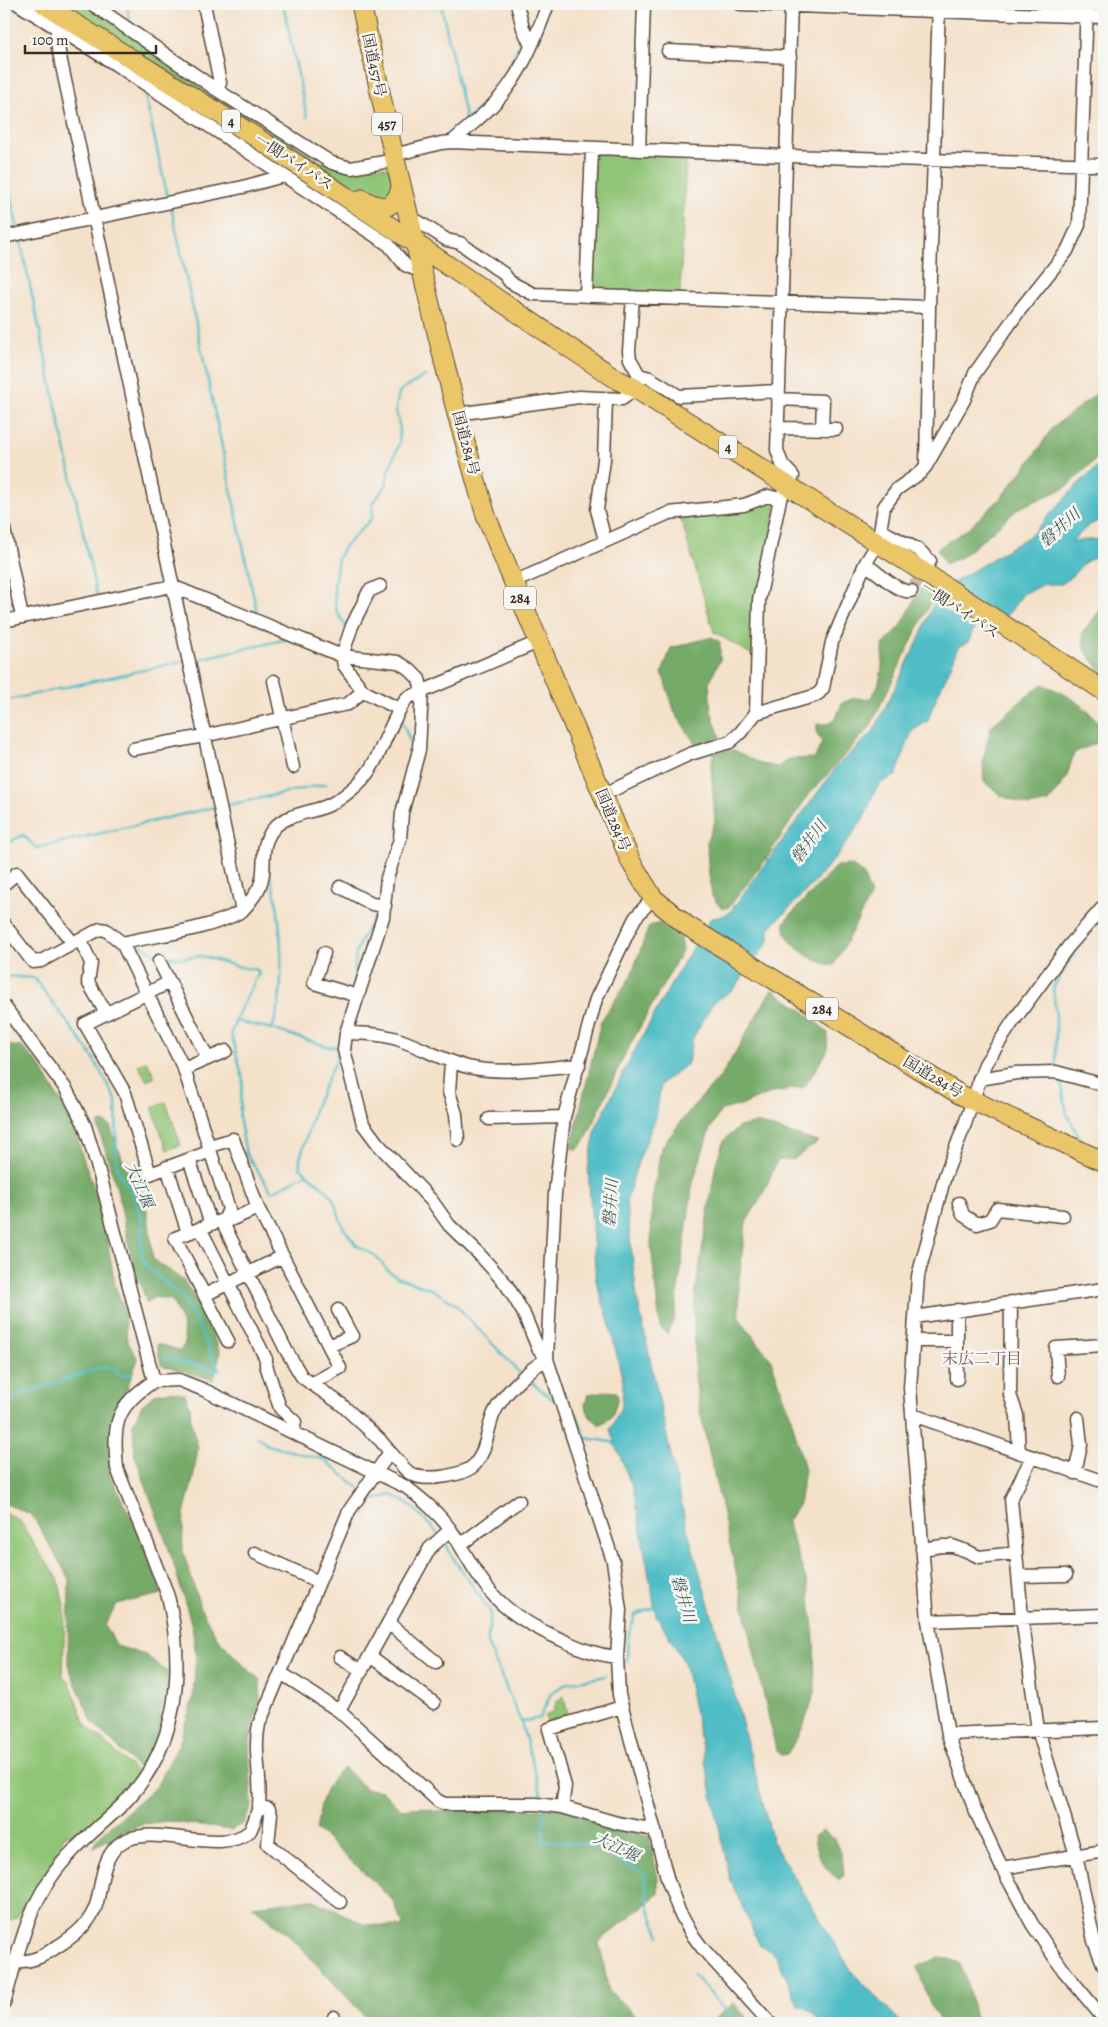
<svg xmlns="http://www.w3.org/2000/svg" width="1108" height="2027" font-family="Alegreya,'Noto Serif JP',serif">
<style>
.green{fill:#90c476;stroke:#66774a}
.forest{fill:#74aa67;stroke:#586a42}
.water{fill:#4fbdc6;stroke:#457472}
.pier{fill:#f4e1ca}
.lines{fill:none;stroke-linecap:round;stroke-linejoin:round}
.stream{stroke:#4fbdc6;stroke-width:2.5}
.minor-tunnel{stroke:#cfbca8;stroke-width:12;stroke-dasharray:12 6;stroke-linecap:butt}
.minor-casing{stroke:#574538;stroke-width:15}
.highway-casing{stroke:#574538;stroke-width:21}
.minor{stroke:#fff;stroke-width:12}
.highway{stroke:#eac669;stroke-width:19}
.labels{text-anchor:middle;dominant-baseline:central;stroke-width:5;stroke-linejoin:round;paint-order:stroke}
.shield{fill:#f6f6f2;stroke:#73675e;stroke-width:1}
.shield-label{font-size:14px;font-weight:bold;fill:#3b2a1e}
.street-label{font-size:15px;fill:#3b2a1e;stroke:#f6f6f2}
.water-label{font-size:16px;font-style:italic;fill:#425d59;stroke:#f6f6f2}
.neighbourhood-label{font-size:16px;fill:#7b585b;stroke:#f6f6f2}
</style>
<rect width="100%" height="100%" fill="#f6f6f2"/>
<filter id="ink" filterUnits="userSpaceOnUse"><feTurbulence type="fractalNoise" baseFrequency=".02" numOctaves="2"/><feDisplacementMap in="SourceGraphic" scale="10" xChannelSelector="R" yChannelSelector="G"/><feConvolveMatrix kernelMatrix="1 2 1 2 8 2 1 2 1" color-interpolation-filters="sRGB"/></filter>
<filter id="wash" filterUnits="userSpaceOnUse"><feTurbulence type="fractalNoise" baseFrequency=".0096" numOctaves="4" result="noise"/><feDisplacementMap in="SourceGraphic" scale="20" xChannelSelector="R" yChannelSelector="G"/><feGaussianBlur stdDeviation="1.12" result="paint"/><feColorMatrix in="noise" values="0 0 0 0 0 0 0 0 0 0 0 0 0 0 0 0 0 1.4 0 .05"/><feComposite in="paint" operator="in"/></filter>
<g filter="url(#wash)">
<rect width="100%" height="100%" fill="#f4e1ca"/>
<path class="green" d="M58,4H84L321,162L386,167L390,169L394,195L378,201Z
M595,153L686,156L680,296L589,293Z
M767,499L776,501L754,656L714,632L679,513Z
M147,1061L155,1077L147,1081L138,1065Z
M166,1102L181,1145L167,1150L152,1107Z
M4,1512L20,1521L37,1549L58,1578L65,1611L63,1676L70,1683L85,1724L139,1774L122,1795L77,1837L65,1834L54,1856L53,1865L18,1916L4,1924Z
M564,1696L568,1716L547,1722L545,1716L553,1712L557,1701Z"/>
<path class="forest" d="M1104,388V452L1065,488L1019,508L979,543L961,557L945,564L937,549L966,530L998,501L1031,460L1053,427Z
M922,586L931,590L932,599L870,727L806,798L768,856L729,907L722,909L712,896L708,866L707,841L715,822L711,765L714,752L734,750L761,764L778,767L789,759L815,758L822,742L817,734V724H829L837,716L842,703L854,698L870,699C883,682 882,666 883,645L901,626Z
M1104,605V675L1085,651L1082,633Z
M712,637L720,642V660L709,683L711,711L720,737L696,745L675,713L662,673L671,648Z
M1042,684C1073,697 1081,703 1104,728L1103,740L1074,753L1066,779L1049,802L1029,806L1002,796L984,782L983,760L991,726Z
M851,865L863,874L871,895L834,965C819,965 796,951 788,937C785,933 785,927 784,922L836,866Z
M661,923L679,932L682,951L624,1056L585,1141L577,1150L571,1148L601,1021L631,976L649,926Z
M772,989L810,1016L828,1033L827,1052L804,1087L773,1092L742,1105L721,1110L709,1131L693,1182L674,1320L667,1334L660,1327L651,1246L652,1201L661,1148L690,1110L722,1075Z
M4,1045L22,1047L40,1066L57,1096L70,1112L82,1155L96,1194L106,1231L115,1286L124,1308L127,1341L138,1359L109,1434L110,1475L139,1534L162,1594L117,1604L105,1625L117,1646L145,1655L168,1672V1693L162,1707L158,1740L139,1769L92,1722L68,1665L69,1578L32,1515L4,1503Z
M103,1122L110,1126L125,1166L137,1180L148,1214L153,1259L184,1281L204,1313L220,1353L214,1380L161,1365L157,1344L179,1350L185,1344L182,1323L172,1300L154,1297L147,1304L132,1259L117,1189L99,1130V1123Z
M757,1123L818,1142L794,1159L777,1161L762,1196L746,1222L739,1280V1318L771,1360L790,1414L805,1470L799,1504L787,1522L809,1589L814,1639L815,1692L803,1727L793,1745L787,1754L781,1755L776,1750L699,1407L695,1376L694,1311L696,1288L716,1163L724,1140L739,1127Z
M171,1391L185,1394L190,1407L191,1423L198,1448L193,1479L184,1514L182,1548L201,1609L216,1636L240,1662L260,1680V1702L254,1721L249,1748L252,1804L244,1823L231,1830L167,1821L141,1824L93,1847L97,1838L156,1787L179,1744L193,1698L196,1655L192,1626L170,1552L135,1456L133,1424L142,1405L155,1394Z
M607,1391L616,1392L618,1397L612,1417L600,1425L590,1417L585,1405L588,1394Z
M344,1768L366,1789L382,1791L400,1809L423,1807L437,1812L470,1809H563L649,1837L658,1878V1894L599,1942L609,1991L644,2023H371L289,1935L252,1906L312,1899L364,1924L404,1927L393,1901L367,1875L316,1830C321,1806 322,1784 344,1768Z
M823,1831C840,1838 843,1857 844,1875L840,1880C824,1870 815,1854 814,1836Z
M937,1958L949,1959L959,1963L966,1978L976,2023H942L940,2021L931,2006L917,1967Z
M734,2003L751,2023H710Z"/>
<path class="water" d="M1104,461V518L1088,526L1072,541L1104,539V553L1085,562L1070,578L1062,584H1045L1023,594L1009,613L990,626L973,630L969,641L958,648C950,673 935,695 928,721L912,731L896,776C868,785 876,798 863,819C837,859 804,895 769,928V941L734,989L713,1003L692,1040L688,1063L661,1084L656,1117L638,1162L626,1202L637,1298L686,1525L731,1681L773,1842L852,1972L902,2023H821L810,2010L799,2006L776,1955L759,1944L730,1879L684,1662L656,1615L634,1492L610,1430L622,1405L623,1382L608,1318L596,1281L588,1169L596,1128L631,1057L675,977L711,918L720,917L729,913L838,765L873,732L920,637L938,592L1031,535L1079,483Z"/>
<path class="pier" d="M936,591L1008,617L991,628L978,631L932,601Z"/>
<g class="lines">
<path class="stream" d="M126,4L130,19
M283,4L307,117
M441,4L466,121L498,91L522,39
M145,95L168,199
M4,164L18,231
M171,206L258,617
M20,239L97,597
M347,628L337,612L335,603L334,586L338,558L345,546L372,518L373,502L386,486L388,472L399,444L400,429L396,411L398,396L401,390L425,376
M194,660L288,639
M4,701L184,661
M401,718L413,749
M223,806L326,784
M4,845L23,835L36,848L215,807
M270,874C282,914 287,991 272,1029
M140,945L160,956L181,958L202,956L240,967L257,970L259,973L239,1012L231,1033L243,1080L239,1117L246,1154L272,1192L306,1174
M4,976L34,978L91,1054L116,1100L117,1169L134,1196L141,1217L142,1258L148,1268L182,1297L192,1313L219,1370
M353,990L356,953L361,940L378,911
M236,1021L272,1029L329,1047H338
M338,1048L336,1060L315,1107L300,1159V1167L329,1193L334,1201L343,1227L356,1245L376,1256L388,1271L397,1277L433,1290L454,1303L520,1373
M1056,1068V1016L1053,988L1081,941
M1060,1077L1067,1114L1082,1142
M165,1358L219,1370
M527,1379L554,1400
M4,1400L106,1366L115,1369L119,1375L124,1376L132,1373
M568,1407L577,1415L585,1438L612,1442L617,1447
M258,1437L267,1445L325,1460L359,1488
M367,1495L373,1500L392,1495L412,1506L438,1534
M445,1541L451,1555L491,1613L488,1636V1645L521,1722L543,1800
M624,1662L627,1660L628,1638L635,1615L658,1606
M521,1722L540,1718L551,1693L567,1683L606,1676
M544,1808L543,1841L588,1844L645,1874L649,1910L660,1936
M693,1974L723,2008L740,2023"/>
</g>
</g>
<g filter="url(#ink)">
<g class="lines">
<path class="minor-tunnel" d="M911,591L927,566"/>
<defs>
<path id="minor" d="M18,4L115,64L389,245L405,265L422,272
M92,4L217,90L332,163L351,168L395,160
M204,4L220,83L217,90
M517,4L523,28L531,46
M740,4L1104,17
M57,28L56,38L242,911
M668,51L790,57
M452,142C465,130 480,118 492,106C520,78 535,40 548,4
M639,150L644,4
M394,155L441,143L452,142L786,156L1104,165
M411,223L419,222L447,240L460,243L504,274L510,282L533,294L929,307
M4,237L243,187L283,176
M586,296L592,149
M639,375L650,378L679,396L778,391
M778,399L823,401L822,429
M457,414L579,397L622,399L630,393L639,375L630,359L629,351L633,297
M777,428L836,429
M926,464L929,307L939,4
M4,529L22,617
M882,531L919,550L930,561L927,566
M605,540L597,510L604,460L606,399
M865,564C877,571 899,594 911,591
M514,582L669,513L744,505L768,496L780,499
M380,586L369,591L352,626L342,656L344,665L363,691L399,709
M4,621L172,586L342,656L398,662L409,669L419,679L422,691L419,750L402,813L400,839L387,878L383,917L346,1033L344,1050L363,1124L378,1144L432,1201L449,1225L479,1254L506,1284L523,1312L538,1348L547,1359C529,1369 503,1394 494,1413C487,1429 487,1449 476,1463C467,1476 424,1482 411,1474C403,1469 397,1459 390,1452L349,1511L259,1724C253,1751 262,1778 259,1805C257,1814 254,1823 250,1831C220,1858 147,1819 118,1845C102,1860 102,1882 97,1902C92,1923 73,1937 55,1948C43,1956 31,1963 16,1961
M274,681L293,767
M756,713L759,600L780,499L793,476L782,464L777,450L791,4
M133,749L204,736L338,706L348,704L363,691
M602,795L690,754L730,742L740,733L756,713L814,696L819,693L823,688L832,642L865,564L878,543L884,507L897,489L920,473L926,466L964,400L975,373L1019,311L1067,251L1079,225L1087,4
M4,884L17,873L73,943
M340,887L372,904L385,906
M653,898L635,918L596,999L564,1117L555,1193L547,1359L613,1561L620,1610L617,1657L619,1695L668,1881L679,1911L691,1933L703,1949L770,2023
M1104,906L1068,947L1012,1023L985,1064L965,1124L945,1176L918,1276L910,1388L928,1621L948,1734L974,1808L1002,1868L1032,1924L1064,1971L1104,2019
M4,924L33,962L41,961L100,929L106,930L122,943C157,935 208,930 240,912C246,908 255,895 259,888C269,867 256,848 275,827C288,813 314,813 331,804C337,801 344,796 350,791C382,767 384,729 407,698L538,642
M80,939L91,963L88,982L106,1013
M122,943L184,1069L229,1209L223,1223L286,1350L302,1377L341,1404L380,1440L390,1452
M324,953L314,983L358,996
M159,961L208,1059
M170,982L85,1024L125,1093L150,1174L211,1151
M4,1006L66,1089L85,1126L98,1168L154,1381L179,1380L204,1390L406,1487C423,1500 439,1513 452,1532C466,1554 478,1579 496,1598C514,1617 537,1629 560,1639C579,1648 596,1655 617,1657
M346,1033C364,1033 383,1034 400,1040C423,1048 444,1061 468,1067C504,1075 543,1068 579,1065
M451,1062L449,1092L456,1114L458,1140
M184,1069L226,1051
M979,1079L1016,1073L1056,1072L1104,1085
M489,1119L564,1117
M210,1146L233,1139L258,1208L340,1368L311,1384
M189,1159L211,1224
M167,1167L188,1233
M959,1203L963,1215L977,1224L990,1220L997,1209L1063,1216
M225,1219L175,1238L228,1341
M223,1223L258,1208
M200,1228L266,1359V1365L280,1408L295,1422L293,1432
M205,1295L283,1256
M1011,1302L1010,1395L1017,1415L1019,1452
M915,1317L1104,1289
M913,1341H957
M329,1346L352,1336L338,1310
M1058,1376L1056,1348L1104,1345
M957,1379V1310
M913,1415L1104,1482
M1032,1457L1011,1499L1022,1617L1038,1730L1076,1855L1094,1941L1104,1966
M1075,1473L1081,1445L1078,1418
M460,1545L519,1501
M922,1549L942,1546H953L969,1552L979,1557L1016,1553
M255,1553L319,1582
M1019,1576L1066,1575
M928,1621L1104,1615
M388,1623L436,1662
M370,1656L434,1703
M340,1657L362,1671
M281,1673L339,1711L438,1801L445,1804H536L562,1807L617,1823L655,1830
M339,1711L430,1548L450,1530
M948,1734L1104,1728
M258,1806L269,1809L271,1814L268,1844L340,1902
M562,1807L565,1786L549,1729L622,1707
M1002,1868L1104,1851
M4,2003C16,1962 25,1915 50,1879C69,1850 96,1830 121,1806C176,1752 185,1678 170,1605C168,1592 161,1579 156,1566C144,1533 129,1501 117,1468C113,1423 115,1407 154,1381
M334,2023V2017"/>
<path id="highway" d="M44,4C102,41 161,77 220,114C354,200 485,292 618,380L633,387L928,575L1104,691
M361,4L391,143L428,296L457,414L486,516L631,862L653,898L686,925L959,1094L1104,1162
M362,199C381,210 395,211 401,187"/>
</defs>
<use href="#minor" class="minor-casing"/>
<use href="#highway" class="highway-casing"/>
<use href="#minor" class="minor"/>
<use href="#highway" class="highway"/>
</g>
</g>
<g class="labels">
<g class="shield">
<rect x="222" y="109.5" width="18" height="23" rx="4"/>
<rect x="372" y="112.5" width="30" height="23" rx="4"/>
<rect x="719" y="435.5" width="18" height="23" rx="4"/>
<rect x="504" y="586.5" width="32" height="23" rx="4"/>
<rect x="806" y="997.5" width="32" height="23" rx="4"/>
</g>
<g class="shield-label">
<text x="231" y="121">4</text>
<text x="387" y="124">457</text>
<text x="728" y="447">4</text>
<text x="520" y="598">284</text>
<text x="822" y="1009">284</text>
</g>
<g class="street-label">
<text transform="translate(374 65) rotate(78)">国道457号</text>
<text transform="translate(294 162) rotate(33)">一関バイパス</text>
<text transform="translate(466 443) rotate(75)">国道284号</text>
<text transform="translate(960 610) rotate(33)">一関バイパス</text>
<text transform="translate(613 820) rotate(67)">国道284号</text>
<text transform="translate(933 1077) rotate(31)">国道284号</text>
</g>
<g class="water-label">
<text transform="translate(1060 528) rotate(-42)">磐井川</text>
<text transform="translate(809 842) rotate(-54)">磐井川</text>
<text transform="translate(139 1185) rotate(67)">大江堰</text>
<text transform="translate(611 1203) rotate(-86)">磐井川</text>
<text transform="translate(683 1599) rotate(74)">磐井川</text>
<text transform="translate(616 1847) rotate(25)">大江堰</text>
</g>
<g class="neighbourhood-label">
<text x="982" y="1359">末広二丁目</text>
</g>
</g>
<rect width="1108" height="2027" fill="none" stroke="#f6f6f2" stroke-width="20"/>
<path d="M25 45v8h131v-8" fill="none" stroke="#3b2a1e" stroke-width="2.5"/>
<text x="32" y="45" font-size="15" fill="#3b2a1e" stroke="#f6f6f2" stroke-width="4" paint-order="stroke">100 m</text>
</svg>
